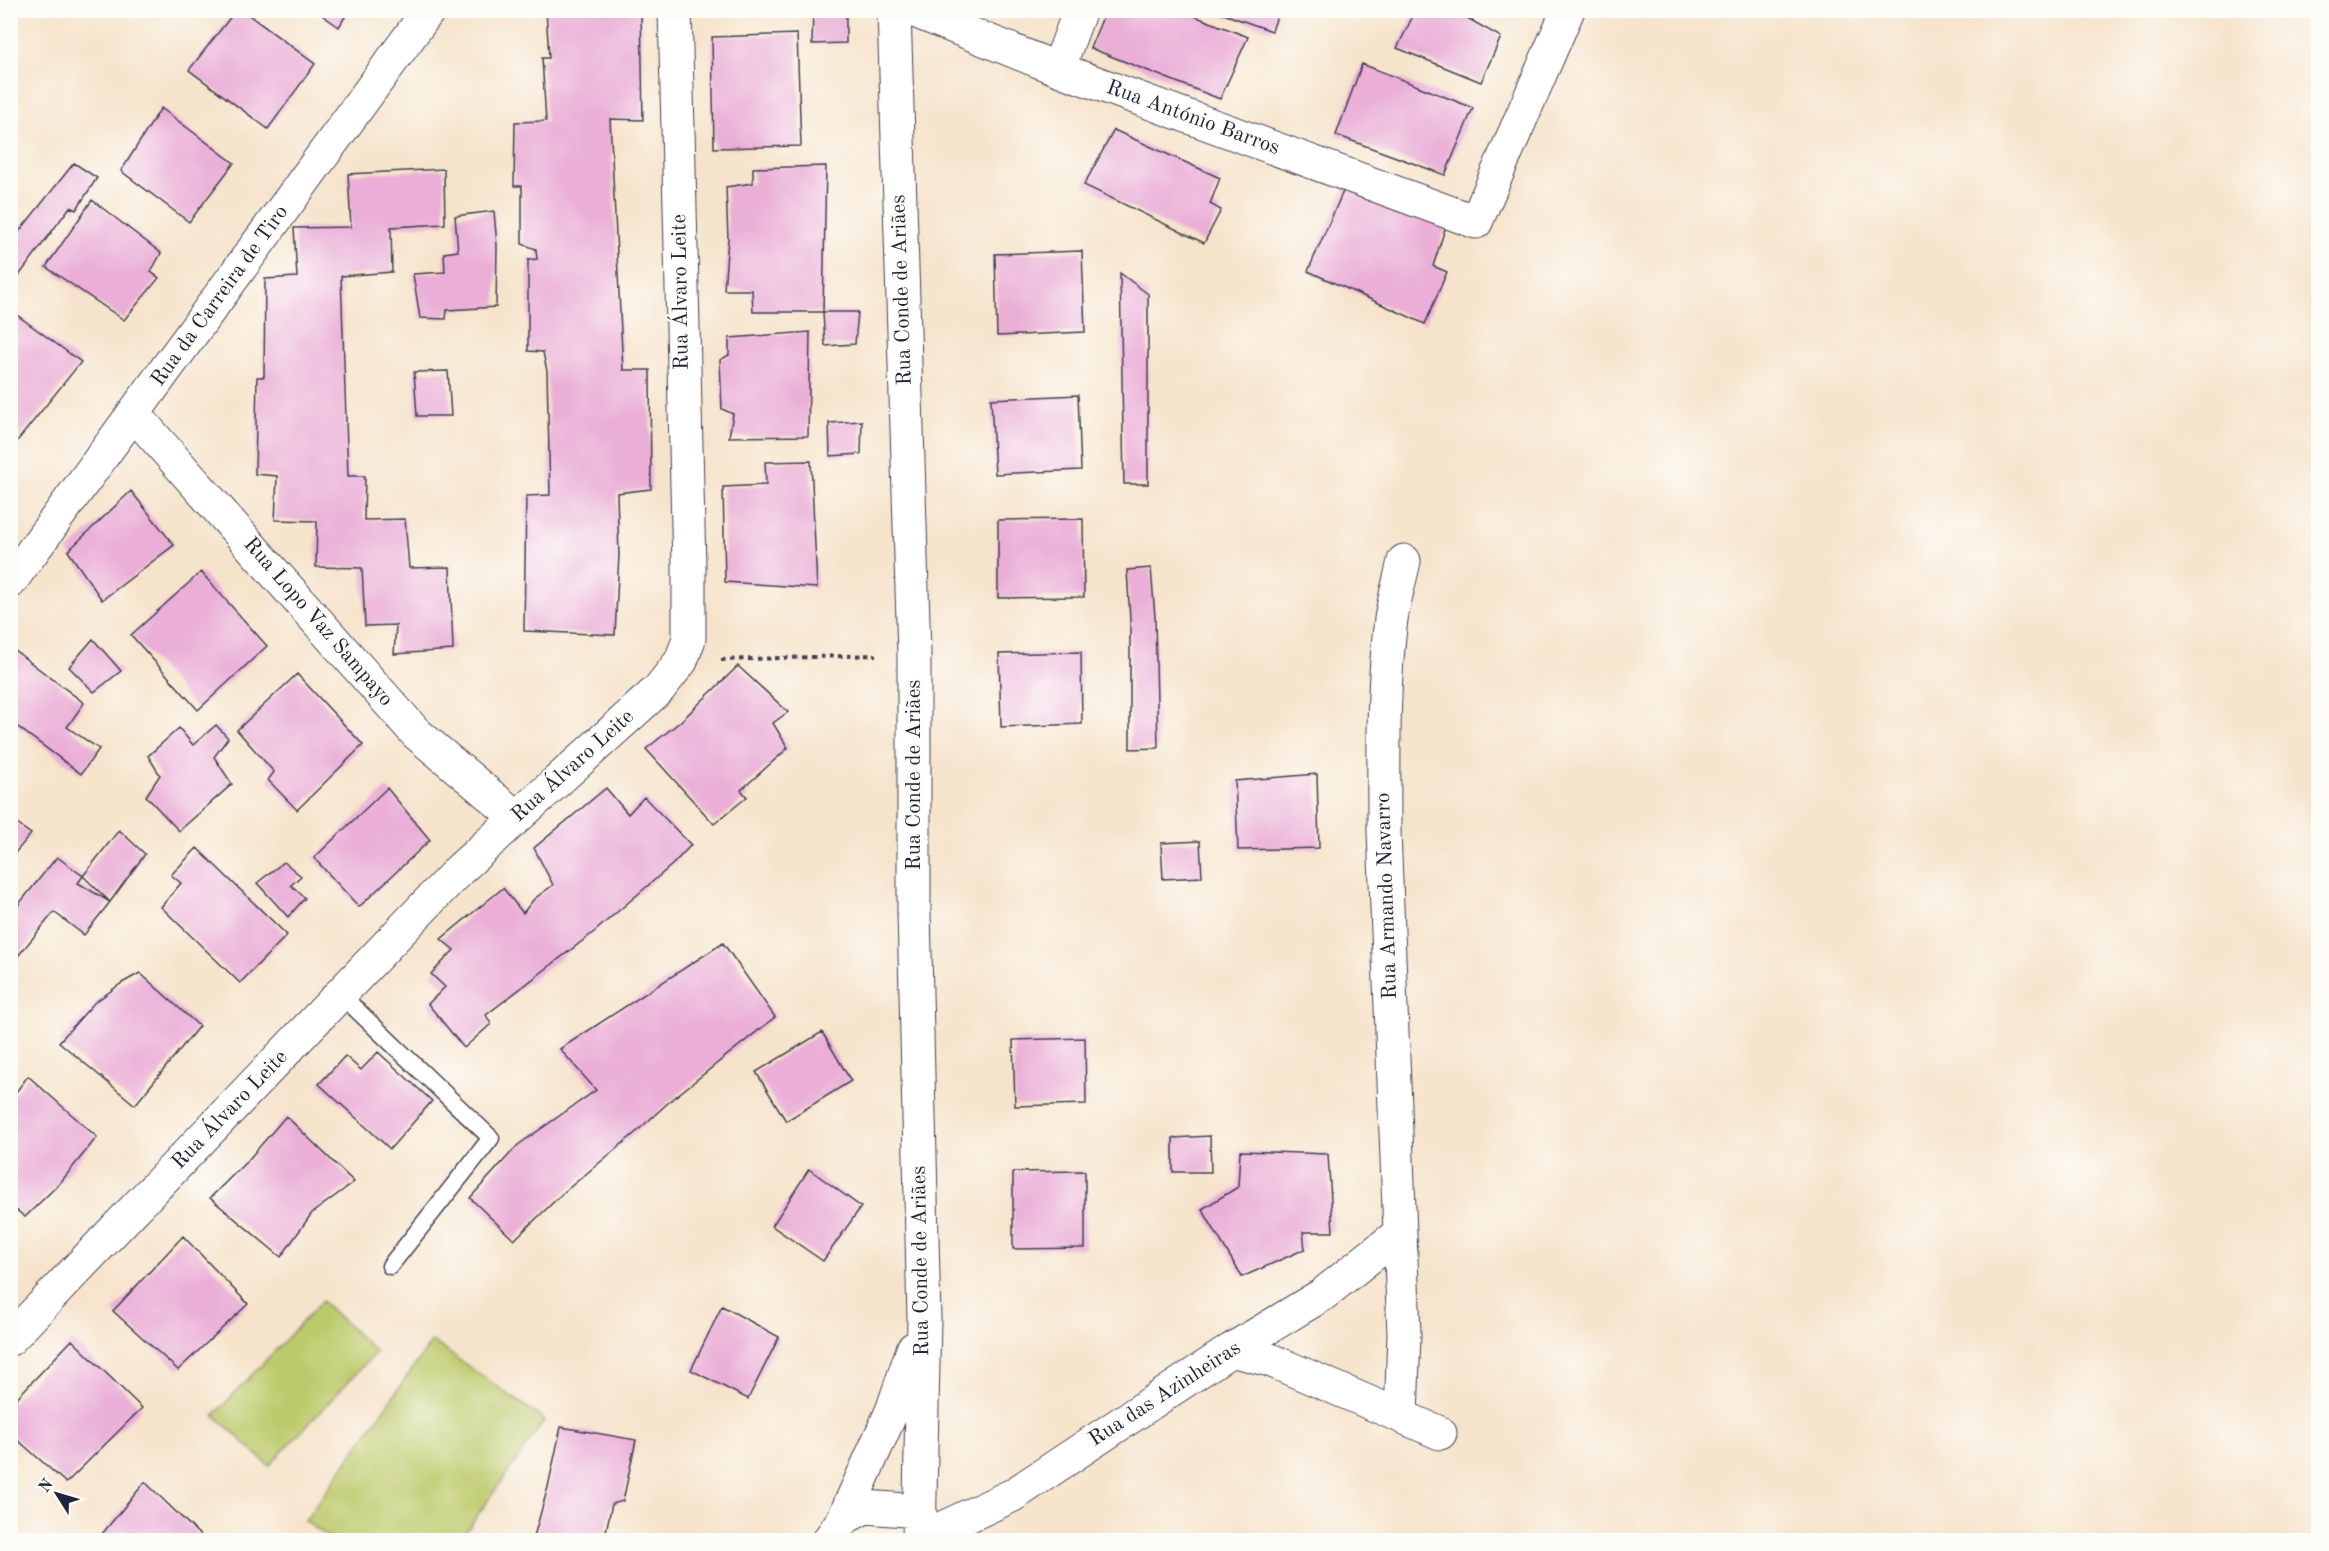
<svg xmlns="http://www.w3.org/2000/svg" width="2329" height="1551" font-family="'Old Standard TT',serif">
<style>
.green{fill:#bdca6c;stroke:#707654;stroke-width:1.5}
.building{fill:#eaaed7}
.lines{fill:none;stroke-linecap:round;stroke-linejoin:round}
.service-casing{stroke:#423f51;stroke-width:19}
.minor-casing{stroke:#423f51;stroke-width:35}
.path{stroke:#423f51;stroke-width:4;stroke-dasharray:4.5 4.5;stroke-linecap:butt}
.service{stroke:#fff;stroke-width:16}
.minor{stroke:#fff;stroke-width:33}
.labels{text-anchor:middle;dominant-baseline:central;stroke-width:4.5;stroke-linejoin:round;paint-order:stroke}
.street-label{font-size:21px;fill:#22223b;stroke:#fdfcf7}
</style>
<rect width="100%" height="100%" fill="#fdfcf7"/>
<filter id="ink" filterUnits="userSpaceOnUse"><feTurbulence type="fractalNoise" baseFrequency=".0167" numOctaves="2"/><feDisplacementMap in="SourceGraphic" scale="12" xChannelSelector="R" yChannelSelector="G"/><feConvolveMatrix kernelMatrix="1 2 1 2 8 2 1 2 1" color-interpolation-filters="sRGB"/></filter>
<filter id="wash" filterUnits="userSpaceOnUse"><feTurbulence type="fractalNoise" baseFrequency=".008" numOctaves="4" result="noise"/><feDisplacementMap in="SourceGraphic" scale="24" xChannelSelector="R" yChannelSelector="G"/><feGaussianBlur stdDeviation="1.35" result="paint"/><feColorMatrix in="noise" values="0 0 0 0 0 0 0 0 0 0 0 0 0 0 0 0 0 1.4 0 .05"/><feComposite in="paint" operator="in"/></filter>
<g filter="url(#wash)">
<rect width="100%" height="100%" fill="#f6e3cb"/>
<path class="green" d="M322,1301L376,1352L269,1466L214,1415Z
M432,1341L545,1420L460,1540H332L305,1521Z"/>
<g id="blocks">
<path class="building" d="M236,10H242L315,64L268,129L189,70Z
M315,10H349L339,27Z
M546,10H641L643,120L610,119L623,370H650L651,489L617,493L619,555L615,635L524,631L526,496L550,495L547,371L543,352L528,351V260L537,259L536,249L522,244V186H514L515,122L546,121L542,58H549Z
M716,10H805V17L716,15Z
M813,10H846V43L812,44Z
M1106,10H1179L1248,37L1220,99L1090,48Z
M1212,10H1279L1272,31Z
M1416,10H1453L1501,37L1481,82L1397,48Z
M797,34L801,146L714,148L712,37Z
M1362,64L1473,108L1445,175L1336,135Z
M161,108L234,163L189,222L121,171Z
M1114,130L1220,178L1210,204L1221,210L1204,243L1084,185Z
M74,163L97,178L76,210L70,207L18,277L10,272V243Z
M826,166L823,312H858L855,344L825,346L823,312H753L752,290H724L728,239L726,187L753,183V168Z
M444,169L445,224L391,227L392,272L341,276L348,476H365L364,520L405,519L409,568L450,567L453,650L394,654L396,625L365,626L362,568L316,567L317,521L275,520L277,476L255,474L257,377H264L265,279L297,277L294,228L351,227L348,174Z
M1345,187L1446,226L1433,266L1447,272L1425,324L1308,271Z
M92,200L161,253L151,272L159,278L124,320L46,267Z
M494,211L497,246L496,307L447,310L446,319L420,318L413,274L445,272L444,253L458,251L455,216Z
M1082,251L1085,332L997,336L995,254Z
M1120,273L1148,294V484H1124Z
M10,310L81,362L10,450Z
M810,332L808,436L729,437L733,414L722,409L720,360L729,355V338Z
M448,371L451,416H417L414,372Z
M1078,395L1081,470L995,474L991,399Z
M862,421L861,454L830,456L829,423Z
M811,461L817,588L725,582L723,487L766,485L765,462Z
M131,491L174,545L102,600L68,551Z
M1083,519L1084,597L998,598V520Z
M1151,568L1155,617L1158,748L1130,749V619L1127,570Z
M201,572L267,646L198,710L131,635Z
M93,639L121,671L94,692L69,667Z
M10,647L84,703L67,727L99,749L81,774L10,721Z
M1081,652L1082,724L1001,727L999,654Z
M738,666L788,712L773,723L788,748L741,790L747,797L714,824L646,749L681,721Z
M297,674L363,745L297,810L268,780L274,772L237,730Z
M216,725L228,738L214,757L232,784L179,831L146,796L160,775L148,756L179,728L193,745Z
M1317,774L1319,848L1238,850L1235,781Z
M387,788L430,840L359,907L314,858Z
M606,788L628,814L644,797L691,845L673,864L594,932L486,1015L491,1024L464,1048L428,1004L445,987L431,974L454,950L441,939L503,888L523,913L534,899L553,885L534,848Z
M10,819L31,834L10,859Z
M119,830L145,854L110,902L84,935L54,912L10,966V915L57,857L83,876L78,883L110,902L83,876Z
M1200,841L1202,877L1163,879L1161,843Z
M197,848L287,935L240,983L161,907L181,883L171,875Z
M284,862L301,876L291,885L305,898L288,917L257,883Z
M723,943L775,1017L670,1101L634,1134L563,1193L514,1240L470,1198L518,1145L596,1090L560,1049Z
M140,973L199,1026L135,1105L59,1042L94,1003L122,983Z
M822,1032L851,1081L786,1121L756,1072Z
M1085,1038L1086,1104L1015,1106L1013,1040Z
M378,1052L432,1101L390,1149L319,1084L345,1056L361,1070Z
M28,1076L97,1137L60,1183L25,1217L10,1205V1100Z
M286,1116L354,1182L312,1213L281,1257L210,1198L249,1159Z
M1210,1136L1211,1172H1173V1138Z
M1240,1151L1328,1154L1333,1232H1303L1305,1249L1242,1277L1202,1209L1238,1187Z
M809,1169L861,1207L823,1261L772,1226Z
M1085,1171V1248L1013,1249V1172Z
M183,1236L248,1304L178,1370L113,1311Z
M722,1306L779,1337L748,1399L691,1370Z
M72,1340L142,1408L66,1483L10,1433V1405Z
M561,1427L636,1440L623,1501L612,1504L604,1540H533L548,1487Z
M145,1482L205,1540H97Z"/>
</g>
</g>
<g filter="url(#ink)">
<use href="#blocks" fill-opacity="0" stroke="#423f51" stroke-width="1.5"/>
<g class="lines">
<defs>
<path id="service" d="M340,994L491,1138L390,1266"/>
<path id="minor" d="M894,10L914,654V912L924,1319L919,1540
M912,10L1058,69L1476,222L1568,10
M1058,69L1080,10
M134,414L416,733L516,817
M10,582L429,10
M10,1339L459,870L659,689L681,661L689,639V566L675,10
M1231,1350L1270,1360L1440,1433
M1401,1416L1404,1334L1384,831C1384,761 1382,689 1391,619C1394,600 1400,580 1404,561
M844,1518L892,1411L913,1349
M919,1539L1013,1495L1231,1350L1322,1295L1400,1233
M829,1540L844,1518L865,1507L920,1511"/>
</defs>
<use href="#service" class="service-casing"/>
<use href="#minor" class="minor-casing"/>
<path class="path" d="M721,660L876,655"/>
<use href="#service" class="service"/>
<use href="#minor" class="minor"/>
</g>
</g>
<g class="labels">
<g class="street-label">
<text transform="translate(1193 118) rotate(20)">Rua António Barros</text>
<text transform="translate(902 290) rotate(-92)">Rua Conde de Ariães</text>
<text transform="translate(681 292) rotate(-91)">Rua Álvaro Leite</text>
<text transform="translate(220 296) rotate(-54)">Rua da Carreira de Tiro</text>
<text transform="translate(318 622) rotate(49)">Rua Lopo Vaz Sampayo</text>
<text transform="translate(573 766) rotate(-42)">Rua Álvaro Leite</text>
<text transform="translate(914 775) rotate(-90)">Rua Conde de Ariães</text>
<text transform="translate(1387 896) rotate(-92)">Rua Armando Navarro</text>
<text transform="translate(230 1110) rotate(-46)">Rua Álvaro Leite</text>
<text transform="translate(921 1261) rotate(-91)">Rua Conde de Ariães</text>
<text transform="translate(1165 1394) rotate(-33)">Rua das Azinheiras</text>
</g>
</g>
<rect width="2329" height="1551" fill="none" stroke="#fdfcf7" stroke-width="36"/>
<g transform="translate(57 1494) rotate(307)" stroke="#fdfcf7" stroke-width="4.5" paint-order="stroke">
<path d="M0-4.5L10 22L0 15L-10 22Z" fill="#22223b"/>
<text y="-9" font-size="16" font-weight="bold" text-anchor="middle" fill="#22223b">N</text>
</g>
</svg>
